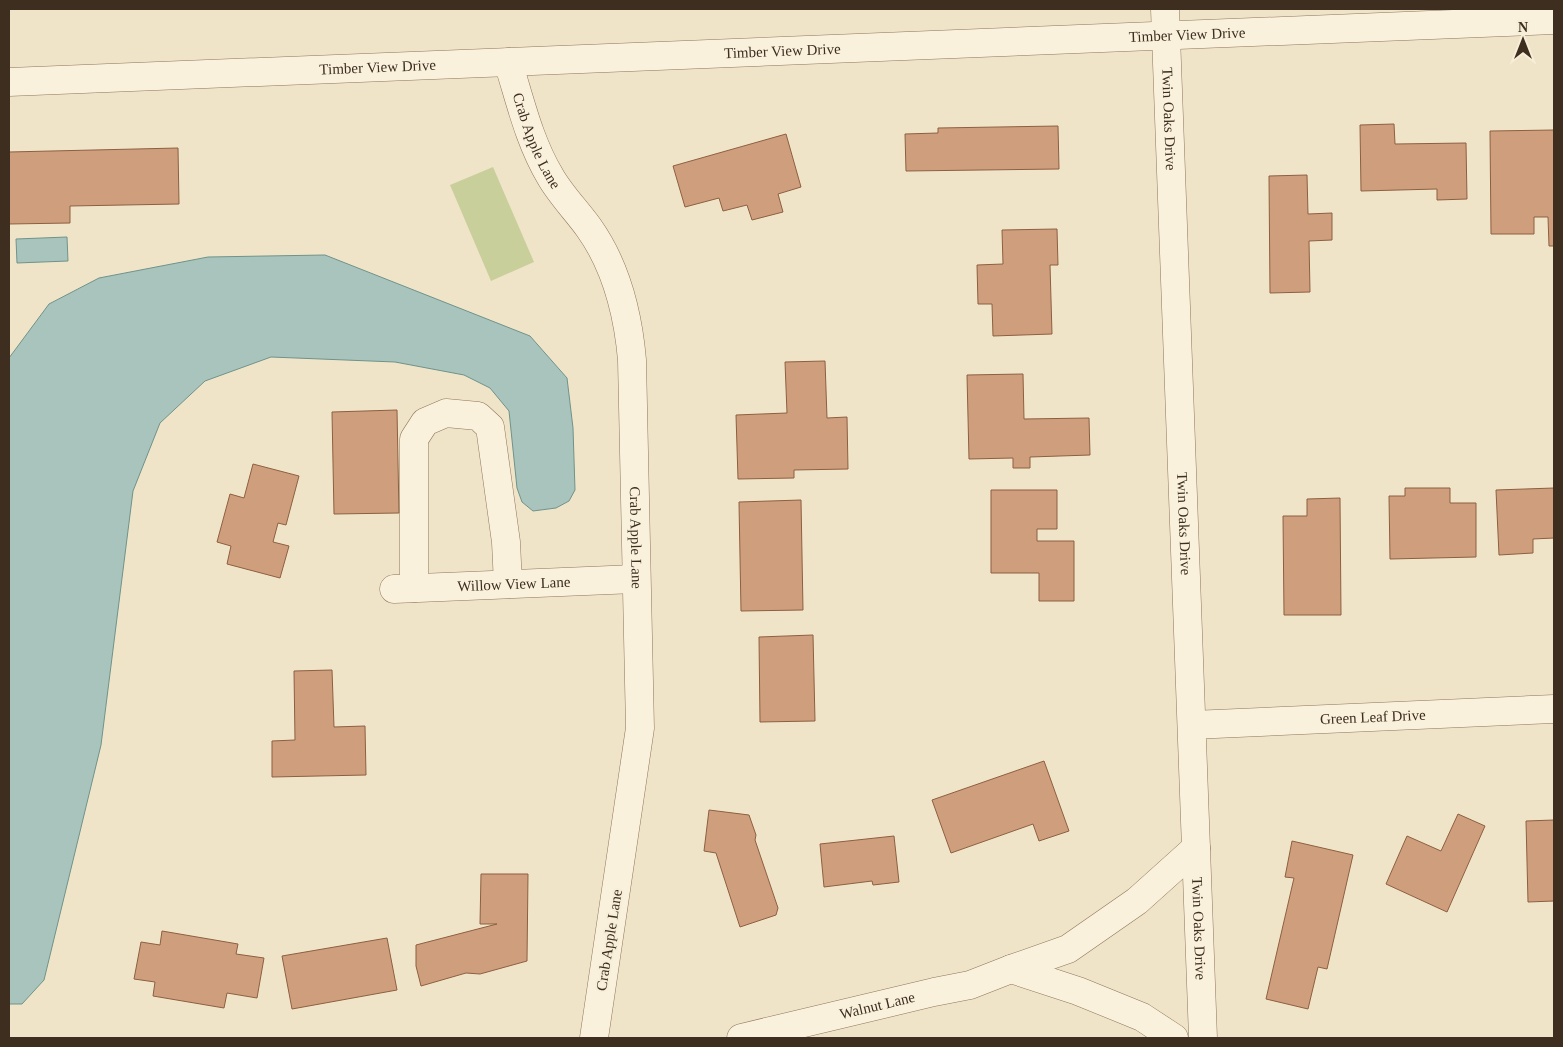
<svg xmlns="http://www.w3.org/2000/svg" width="1563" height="1047" font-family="Georgia,serif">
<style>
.green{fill:#c9cf9b}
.water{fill:#a9c4bc;stroke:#6f938a}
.building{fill:#cf9f7d;stroke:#8d5f41}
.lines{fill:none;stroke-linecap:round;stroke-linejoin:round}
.minor-casing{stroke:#8d765c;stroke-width:29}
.minor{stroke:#faf1dc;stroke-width:28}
.labels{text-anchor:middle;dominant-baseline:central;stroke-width:4;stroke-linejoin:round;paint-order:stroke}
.street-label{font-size:15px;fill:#3d2e20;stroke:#f7eed8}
</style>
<rect width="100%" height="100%" fill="#f0e4c8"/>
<path class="green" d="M493,167L534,262L491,281L450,185Z"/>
<path class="water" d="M67,237L68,261L17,263L16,239Z
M325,255L530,336L567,378L573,428L575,490L569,501L556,508L533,511L522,502L517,488L509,411L490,388L464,375L395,362L271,357L205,381L160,423L133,491L101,745L44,980L22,1004H9V358L49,304L99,278L208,257Z"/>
<path class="building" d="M1394,124L1395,144L1466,143L1467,199L1437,200V189L1361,191L1360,125Z
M1058,126L1059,169L906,171L905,134L938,133V128Z
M1554,130V246H1549L1548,217H1534V234H1491L1490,131Z
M786,134L801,187L778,194L783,212L752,220L747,205L723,211L719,198L685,207L673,166Z
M178,148L179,204L70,206V223L9,224V152Z
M1307,175L1308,214L1332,213V240L1309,241L1310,292L1270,293L1269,176Z
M1057,229L1058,265H1050L1052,334L993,336L992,304H978L977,265L1003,264L1002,230Z
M825,361L827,418L847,417L848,469L794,470V478L738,479L736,415L787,413L785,362Z
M1023,374L1024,419L1089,418L1090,455L1030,457V468H1013V458L969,459L967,375Z
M397,410L399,513L334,514L332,412Z
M253,464L299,476L286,525L278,523L273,542L289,546L280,578L227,564L231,546L217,542L230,494L244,498Z
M1405,488H1450V503H1476V557L1390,559L1389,496H1405Z
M1554,488V538L1533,539V553L1499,555L1496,490Z
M991,490H1057V529H1037V541H1074V601H1039V573H991Z
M1340,498L1341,615H1284L1283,516H1307V499Z
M801,500L803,610L741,611L739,502Z
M813,635L815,721L760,722L759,637Z
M332,670L334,727L365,726L366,775L272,777V741L295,740L294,671Z
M1044,761L1069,831L1039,841L1033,824L951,853L932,800Z
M709,810L749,815L756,835L755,840L778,908L776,915L740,927L716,853L704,851Z
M1458,814L1485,826L1447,912L1386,884L1407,836L1441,851Z
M1554,820V901L1528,902L1526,821Z
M894,836L899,882L873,885L872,881L824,887L820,844Z
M1292,841L1353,855L1327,969L1318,967L1308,1009L1266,999L1294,878L1285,877Z
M481,874H528L527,961L480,974L466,973L421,986L416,966V945L497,924H480Z
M162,931L238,944L236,954L264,958L257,998L227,993L224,1008L153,996L155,982L134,979L141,942L160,945Z
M387,938L397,990L292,1009L282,956Z"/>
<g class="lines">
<defs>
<g id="minor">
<path id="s1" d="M1165,9L1203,1038"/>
<path id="s2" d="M508,62C520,100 529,141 550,176C560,194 576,210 589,228C616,266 628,314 632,360L640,728L594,1038"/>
<path id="s3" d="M9,82L1554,20"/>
<path d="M414,588V439L425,422L446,413L478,416L490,427L506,542L508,584"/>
<path id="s4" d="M394,589L635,579"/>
<path id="s5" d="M1192,725L1554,709"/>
<path d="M1011,969L1068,949L1137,901L1196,848"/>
<path id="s6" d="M741,1038L934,992L970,985L1011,969L1078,991L1142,1017L1174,1038"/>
</g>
</defs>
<use href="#minor" class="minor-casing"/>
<use href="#minor" class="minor"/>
</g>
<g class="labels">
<g class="street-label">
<text stroke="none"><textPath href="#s3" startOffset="1179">Timber View Drive</textPath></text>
<text stroke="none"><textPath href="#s3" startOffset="774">Timber View Drive</textPath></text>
<text stroke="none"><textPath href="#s3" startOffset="369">Timber View Drive</textPath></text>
<text stroke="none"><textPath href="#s1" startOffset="110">Twin Oaks Drive</textPath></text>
<text stroke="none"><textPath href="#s2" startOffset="84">Crab Apple Lane</textPath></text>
<text stroke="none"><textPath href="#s1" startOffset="515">Twin Oaks Drive</textPath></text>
<text stroke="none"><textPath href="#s2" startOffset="505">Crab Apple Lane</textPath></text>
<text stroke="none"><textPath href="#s4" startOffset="120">Willow View Lane</textPath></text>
<text stroke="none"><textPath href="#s5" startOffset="181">Green Leaf Drive</textPath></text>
<text stroke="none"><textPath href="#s1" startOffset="920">Twin Oaks Drive</textPath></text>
<text transform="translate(609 940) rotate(-81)">Crab Apple Lane</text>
<text stroke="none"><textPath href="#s6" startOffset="140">Walnut Lane</textPath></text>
</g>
</g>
<rect width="1563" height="1047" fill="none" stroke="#3d2e20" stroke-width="20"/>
<g transform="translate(1523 40)" stroke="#f7eed8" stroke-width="4" paint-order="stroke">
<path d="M0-4L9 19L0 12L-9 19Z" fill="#3d2e20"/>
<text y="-8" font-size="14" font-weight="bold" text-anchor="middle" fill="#3d2e20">N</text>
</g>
</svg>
